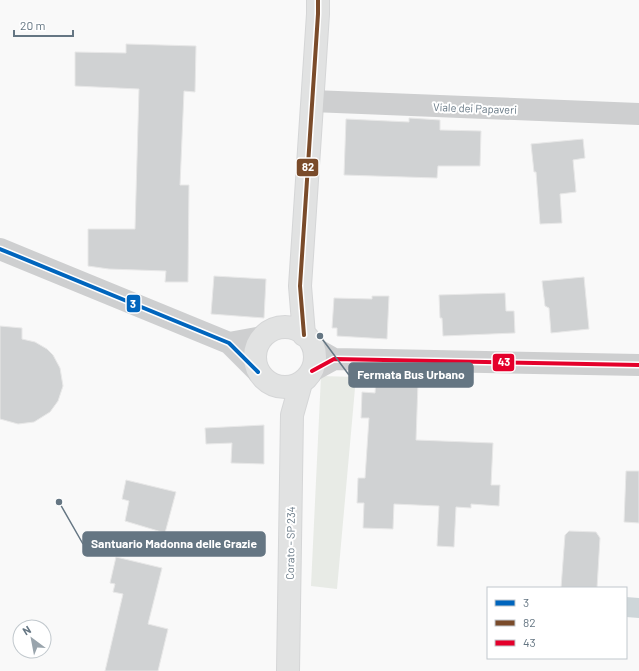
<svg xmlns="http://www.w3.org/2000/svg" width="639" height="671" font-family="Barlow,sans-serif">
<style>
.green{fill:#e8ebe6}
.water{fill:#ced6d9}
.building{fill:#d0d2d3;stroke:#e8e8e8}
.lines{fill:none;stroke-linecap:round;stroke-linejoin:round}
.secondary-casing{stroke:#d5d6d7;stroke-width:24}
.minor{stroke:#cecfd0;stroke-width:22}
.tertiary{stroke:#cecfd0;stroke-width:22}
.secondary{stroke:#e1e2e2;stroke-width:22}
.bus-1-casing{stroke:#fff;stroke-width:7}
.bus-2-casing{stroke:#fff;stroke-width:7}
.bus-3-casing{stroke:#fff;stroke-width:7}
.bus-1{stroke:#0065bd;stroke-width:4}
.bus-2{stroke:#7a4b2a;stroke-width:4}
.bus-3{stroke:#e4002b;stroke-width:4}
.labels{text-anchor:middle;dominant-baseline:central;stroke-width:4;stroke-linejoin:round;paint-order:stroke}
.street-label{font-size:11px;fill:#657683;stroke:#fff}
.leader{fill:none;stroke:#657683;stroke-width:1.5}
.callout-dot{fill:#657683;stroke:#fff;stroke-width:1.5}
.callout{fill:#657683;stroke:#657683;stroke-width:1.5}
.callout-label{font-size:12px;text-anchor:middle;font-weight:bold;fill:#fff}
.line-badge{stroke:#fff;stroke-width:1.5}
.badge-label{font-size:11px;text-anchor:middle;font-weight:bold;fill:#fff}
</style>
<rect width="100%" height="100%" fill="#f9f9f9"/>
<path class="green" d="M321,376L356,377L337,589L311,586Z"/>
<path class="water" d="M626,597L639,598V618L626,617Z"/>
<path class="building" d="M126,44L196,46L195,92L184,91L180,185H189L188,282H165L166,271L109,269L88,266V229H135L139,89L75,86V52L126,53Z
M409,118L440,120V130L481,131L480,166H438L437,178L344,175L346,119L409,122Z
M583,139L585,158L573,160L576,192L560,194L562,223L540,224L536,172H534L531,144Z
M214,276L266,279L264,318L211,314Z
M584,277L589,329L551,333L549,308L545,306L542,281Z
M505,293L506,311H514L515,333L443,336L442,318H440L439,295Z
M372,296H389L387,339L337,336V328H332L334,298L372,299Z
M0,326L22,328V339L35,342L47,349L53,355L60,368L63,386L58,401L50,412L34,422L18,424L0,419Z
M376,380L418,382L416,440L493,443L491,485H500L499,506L471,504V508L456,507L454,547L437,546L439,506L394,504L393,529L363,528L364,503H357L358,478H365L369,418H361L362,392L375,393Z
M264,425V464L231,463L232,443L206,444L205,428Z
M626,471H639V523L624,522Z
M126,480L176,492L165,533L125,521L129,501L122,499Z
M569,531L596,532L600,538L597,588H561L565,535Z
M116,557L162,568L148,624L168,629L158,671H105L123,594L113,592L115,584L110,583Z"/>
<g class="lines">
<defs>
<path id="secondary" d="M255 357a30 30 0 1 1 60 0a30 30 0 1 1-60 0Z
M304,335L300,286L318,14V0
M288,671L292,415L301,383"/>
</defs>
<use href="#secondary" class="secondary-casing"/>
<path class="minor" d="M312,101L639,114"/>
<path class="tertiary" d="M0,249L229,343L258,372
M229,343L263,337
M313,347L334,359
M312,371L334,359L639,365"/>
<use href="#secondary" class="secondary"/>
<defs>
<path id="bus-1" d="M0,249L229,343L258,372"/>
<path id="bus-2" d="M304,335L300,286L318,14V0"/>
<path id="bus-3" d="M312,371L334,359L639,365"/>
</defs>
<use href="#bus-1" class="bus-1-casing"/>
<use href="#bus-2" class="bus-2-casing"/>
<use href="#bus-3" class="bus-3-casing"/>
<use href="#bus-1" class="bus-1"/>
<use href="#bus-2" class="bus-2"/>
<use href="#bus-3" class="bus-3"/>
</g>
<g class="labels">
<g class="street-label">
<text transform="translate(475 108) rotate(2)">Viale dei Papaveri</text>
<text transform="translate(290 543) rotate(-89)">Corato - SP 234</text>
</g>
</g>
<path class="leader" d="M320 336L349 375M59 502L83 544"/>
<g class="callout-dot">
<circle cx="320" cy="336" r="4"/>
<circle cx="59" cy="502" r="4"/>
</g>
<g class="callout">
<rect x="349" y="363" width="124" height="24" rx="4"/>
<rect x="83" y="532" width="182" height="24" rx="4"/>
</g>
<g class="callout-label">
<text x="411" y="379">Fermata Bus Urbano</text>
<text x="174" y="548">Santuario Madonna delle Grazie</text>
</g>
<g class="line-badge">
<rect x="296" y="158" width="23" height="19" rx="4" fill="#7a4b2a"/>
<rect x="126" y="294" width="15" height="19" rx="4" fill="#0065bd"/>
<rect x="492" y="353" width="23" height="19" rx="4" fill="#e4002b"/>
</g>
<g class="badge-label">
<text x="308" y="171">82</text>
<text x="133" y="308">3</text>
<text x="504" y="366">43</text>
</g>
<rect x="487" y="587" width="140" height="72" fill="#ffffff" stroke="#c1c8cd"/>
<rect x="495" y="600" width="20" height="6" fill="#0065bd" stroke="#c1c8cd"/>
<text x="523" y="607" font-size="12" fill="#657683">3</text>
<rect x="495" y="620" width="20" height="6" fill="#7a4b2a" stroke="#c1c8cd"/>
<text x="523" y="627" font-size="12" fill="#657683">82</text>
<rect x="495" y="640" width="20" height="6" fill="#e4002b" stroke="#c1c8cd"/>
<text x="523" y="647" font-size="12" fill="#657683">43</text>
<g transform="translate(32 639) rotate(328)"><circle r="19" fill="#ffffff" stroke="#c1c8cd"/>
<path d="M0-3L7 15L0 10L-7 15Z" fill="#99a4ac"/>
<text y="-6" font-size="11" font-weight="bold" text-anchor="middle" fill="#657683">N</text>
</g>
<path d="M14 30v6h59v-6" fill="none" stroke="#657683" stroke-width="2"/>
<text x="20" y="30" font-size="12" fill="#657683" stroke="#ffffff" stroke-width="3" paint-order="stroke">20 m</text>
</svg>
